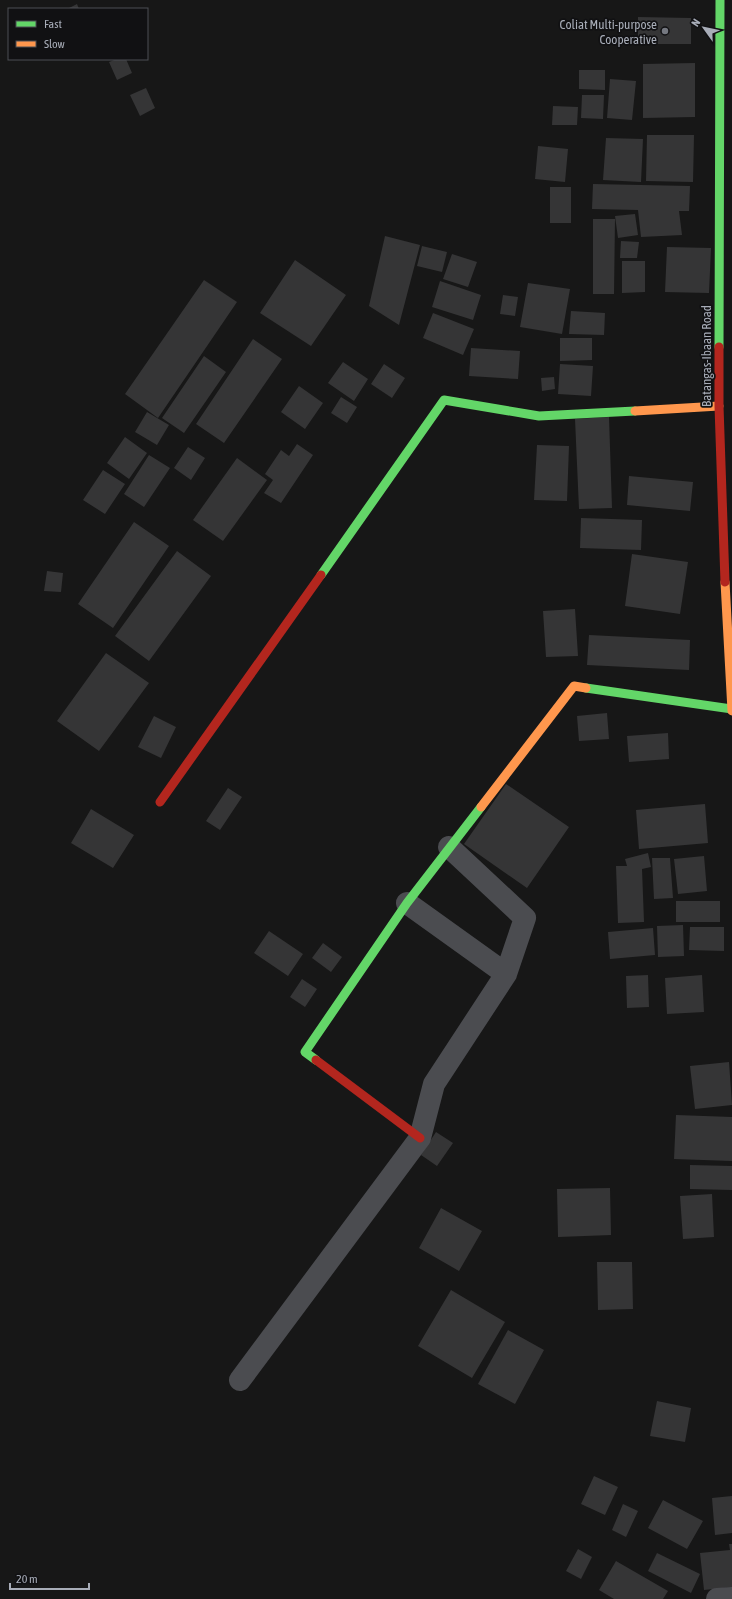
<svg xmlns="http://www.w3.org/2000/svg" width="732" height="1599" font-family="'Asap Condensed',sans-serif">
<style>
.building{fill:#353536}
.lines{fill:none;stroke-linecap:round;stroke-linejoin:round}
.street{stroke:#4b4c50;stroke-width:22}
.fast{stroke:#63d668;stroke-width:9}
.slow{stroke:#ff974d;stroke-width:9}
.jam{stroke:#b3261e;stroke-width:9}
.poi-dot{fill:#757880;stroke:#111113;stroke-width:1.5}
.labels{text-anchor:middle;dominant-baseline:central;stroke-width:3.5;stroke-linejoin:round;paint-order:stroke}
.poi-label{font-size:13px;fill:#a8adb8;stroke:#111113;text-anchor:end}
.street-label{font-size:13px;fill:#a8adb8;stroke:#111113}
</style>
<rect width="100%" height="100%" fill="#171717"/>
<path class="building" d="M77,4L79,9H67Z
M638,17L691,18V44H638Z
M117,59H126L132,73L117,80L109,62Z
M695,63V117L643,118V64Z
M579,70H605V90L579,89Z
M610,79L636,81L632,120L607,118Z
M146,88L155,108L140,116L130,95Z
M582,95H604L603,119L581,118Z
M553,106L578,107L577,125H552Z
M647,135H694L693,182L646,181Z
M606,138L643,139L641,182L603,180Z
M538,146L568,149L565,182L535,179Z
M593,184L690,186L689,211H679L682,235L641,237L638,210L592,209Z
M550,187H571V223H550Z
M635,214L638,235L618,238L615,216Z
M593,219H615L614,294H593Z
M385,236L420,245L399,325L369,306Z
M621,241L639,242L637,258H620Z
M422,246L447,252L442,272L417,266Z
M667,247L711,248L709,293L665,292Z
M452,254L477,262L468,287L443,279Z
M295,260L346,295L311,346L260,313Z
M622,261H645V292L622,293Z
M204,280L237,302L158,418L125,394Z
M440,281L481,295L473,320L432,307Z
M528,283L570,289L562,334L520,327Z
M503,295L518,297L515,316L500,314Z
M571,311L605,313L604,335L569,334Z
M433,313L474,329L463,355L423,338Z
M560,338H592V360L560,361Z
M253,339L282,359L224,443L196,424Z
M471,348L520,351L518,379L469,376Z
M204,356L226,372L184,433L162,418Z
M343,362L368,379L354,401L328,383Z
M384,364L405,378L392,398L371,384Z
M560,364L593,366L591,396L558,394Z
M554,377L555,389L542,391L541,378Z
M299,386L323,403L305,429L281,412Z
M341,397L357,407L347,423L331,413Z
M147,412L169,425L157,445L135,432Z
M609,417L612,508L579,509L575,419Z
M125,437L147,453L129,479L107,463Z
M297,444L313,455L281,503L264,493L273,480L265,474L281,450L289,456Z
M537,445L569,446L567,501L534,500Z
M188,447L205,458L191,480L174,468Z
M149,455L170,468L144,507L124,494Z
M237,458L267,480L223,541L193,520Z
M103,470L125,484L105,514L83,500Z
M629,476L693,482L690,511L627,505Z
M581,518L642,520L641,550L580,548Z
M134,522L169,546L113,628L78,604Z
M177,551L211,576L149,661L115,636Z
M632,554L688,562L680,614L625,606Z
M47,571L63,573L61,592L44,591Z
M575,609L578,656L546,657L543,611Z
M589,635L690,640L689,670L587,665Z
M106,653L149,683L99,751L57,721Z
M607,713L609,739L579,741L577,716Z
M154,716L176,727L161,758L138,747Z
M668,733L669,759L629,762L627,736Z
M506,784L569,827L527,888L464,844Z
M228,788L242,797L220,830L206,821Z
M705,804L708,843L639,849L636,810Z
M91,809L134,835L113,868L71,843Z
M648,853L651,867L642,869L644,922L618,923L616,866H627L625,859Z
M704,856L707,891L678,894L674,859Z
M652,858H670L673,898L654,899Z
M676,901H720V922H676Z
M683,925L684,956L658,957L657,926Z
M690,927H724V951L689,950Z
M653,928L655,955L610,959L608,932Z
M269,931L303,954L288,976L254,953Z
M323,943L342,957L331,972L312,958Z
M648,975L649,1007L627,1008L626,976Z
M702,975L704,1012L667,1014L665,978Z
M302,979L317,989L305,1007L290,997Z
M729,1062L732,1105L695,1109L690,1066Z
M676,1115L732,1117V1161L674,1159Z
M436,1132L453,1143L437,1166L421,1155Z
M690,1165L732,1166V1190L690,1189Z
M610,1188L611,1235L558,1237L557,1189Z
M712,1194L714,1237L683,1239L680,1196Z
M441,1208L482,1231L459,1271L419,1248Z
M597,1262H632L633,1309L598,1310Z
M451,1290L505,1322L472,1378L418,1346Z
M508,1330L544,1350L515,1404L478,1384Z
M657,1401L691,1408L685,1442L650,1436Z
M594,1476L618,1487L605,1515L581,1504Z
M732,1496V1533L715,1535L712,1498Z
M663,1500L703,1521L687,1549L648,1528Z
M623,1504L638,1511L626,1537L612,1530Z
M729,1544H732V1587L704,1590L700,1553L730,1550Z
M578,1549L592,1557L581,1579L566,1571Z
M657,1553L700,1574L691,1593L648,1571Z
M616,1561L668,1591L663,1599H614L599,1590Z"/>
<g class="lines">
<path class="street" d="M407,903L506,974
M240,1380L420,1138L434,1084L506,974L525,918L449,847
M717,1599L732,1598"/>
<path class="fast" d="M719,347L720,0
M321,575L444,400L539,416L635,411
M586,688L732,709
M316,1060L305,1052L407,903L481,807"/>
<path class="slow" d="M635,411L719,406
M725,582L732,711
M481,807L574,686L586,688"/>
<path class="jam" d="M719,347V406L725,582
M160,802L321,575
M316,1060L420,1138"/>
</g>
<circle class="poi-dot" cx="665" cy="31" r="4"/>
<g class="labels">
<g class="poi-label">
<text x="657" y="24">Coliat Multi-purpose<tspan x="657" dy="15">Cooperative</tspan></text>
</g>
<g class="street-label">
<text transform="translate(706 356) rotate(-90)">Batangas-Ibaan Road</text>
</g>
</g>
<rect x="8" y="8" width="140" height="52" fill="#111113" stroke="#4d4f55"/>
<rect x="16" y="21" width="20" height="6" fill="#63d668" stroke="#4d4f55"/>
<text x="44" y="28" font-size="12" fill="#a8adb8">Fast</text>
<rect x="16" y="41" width="20" height="6" fill="#ff974d" stroke="#4d4f55"/>
<text x="44" y="48" font-size="12" fill="#a8adb8">Slow</text>
<g transform="translate(704 28) rotate(303)" stroke="#111113" stroke-width="3" paint-order="stroke">
<path d="M0-3L7 15L0 10L-7 15Z" fill="#a8adb8"/>
<text y="-6" font-size="11" font-weight="bold" text-anchor="middle" fill="#a8adb8">N</text>
</g>
<path d="M10 1583v6h79v-6" fill="none" stroke="#a8adb8" stroke-width="2"/>
<text x="16" y="1583" font-size="12" fill="#a8adb8" stroke="#111113" stroke-width="3" paint-order="stroke">20 m</text>
</svg>
